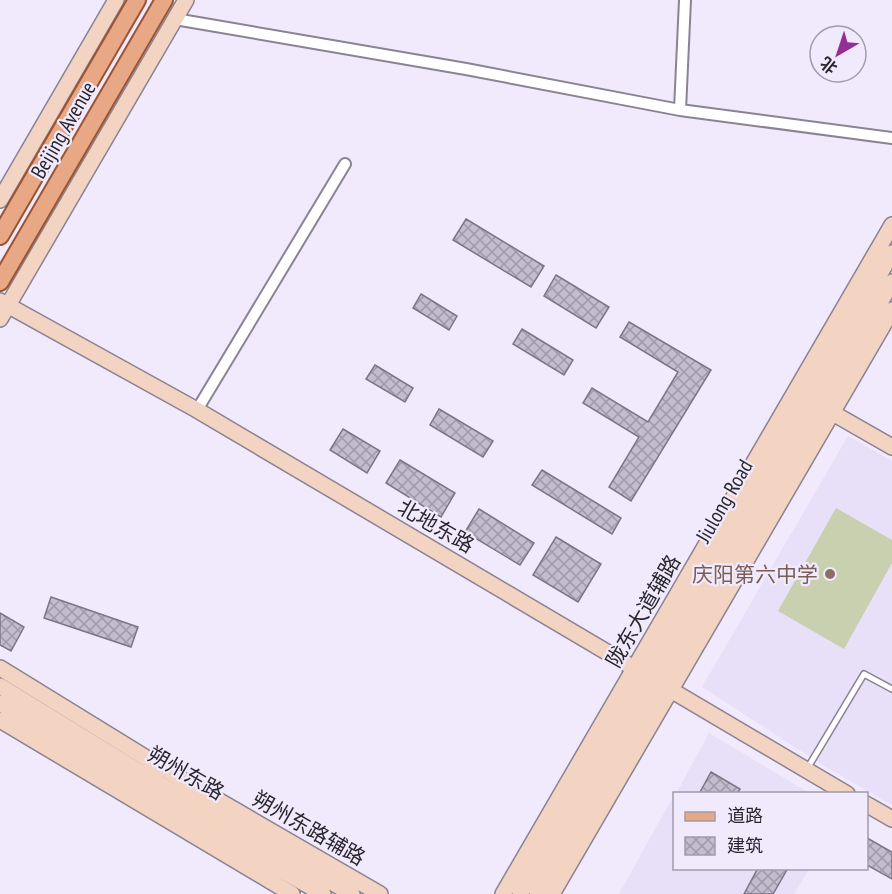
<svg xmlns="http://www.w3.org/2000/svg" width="892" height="894" font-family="'PT Sans Narrow','Noto Sans SC',sans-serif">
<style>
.built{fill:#e8dff8}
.pitch{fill:#c8d0af}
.building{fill:url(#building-cross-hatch);stroke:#7b7686;stroke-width:1.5}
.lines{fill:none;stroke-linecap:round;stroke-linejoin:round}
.lane-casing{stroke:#898394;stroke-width:8}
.street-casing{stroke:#898394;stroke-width:14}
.secondary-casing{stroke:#898394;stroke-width:18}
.primary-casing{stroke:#9b5431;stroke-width:20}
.lane{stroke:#fff;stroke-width:5}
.street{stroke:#fff;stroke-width:10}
.secondary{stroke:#f3d3c2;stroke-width:15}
.primary{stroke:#e8a785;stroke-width:16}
.education-dot{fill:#8d6e63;stroke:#f0eafc;stroke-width:2}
.labels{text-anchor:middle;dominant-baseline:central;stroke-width:4.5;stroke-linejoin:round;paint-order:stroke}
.street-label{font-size:21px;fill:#29272e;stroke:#f0eafc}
.education-label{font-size:21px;fill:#785e54;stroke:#f0eafc;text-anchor:end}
</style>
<defs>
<pattern id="building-cross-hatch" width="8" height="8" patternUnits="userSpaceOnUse" patternTransform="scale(1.5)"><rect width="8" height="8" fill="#c2bcce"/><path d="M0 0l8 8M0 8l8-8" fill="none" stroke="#9e99a8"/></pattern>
</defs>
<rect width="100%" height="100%" fill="#f0eafc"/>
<path class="built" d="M848,436L892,461V805L826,767L702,687Z
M709,733L809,793L676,794Z
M674,795V868L809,869L794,894H619Z"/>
<path class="pitch" d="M836,508L892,540V563L844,649L778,611Z"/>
<path class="building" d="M466,219L544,266L531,287L453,240Z
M556,275L609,307L596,328L544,296Z
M421,294L457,316L449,330L413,308Z
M629,322L711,370L631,501L609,487L639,437L583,403L592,388L648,422L678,372L620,337Z
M522,329L573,360L564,375L513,344Z
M375,365L413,388L405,402L366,379Z
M439,409L493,441L483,457L430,425Z
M343,429L380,451L367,473L330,450Z
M400,460L455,493L441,517L386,483Z
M542,470L621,518L612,534L532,485Z
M479,509L534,543L520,565L465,532Z
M556,537L601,564L578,602L533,575Z
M51,597L138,627L131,647L44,618Z
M0,613L24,627L11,651L0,645Z
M711,772L740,789L737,794H699Z
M867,838L892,852V879L867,865Z
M758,868H788L773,894H744Z"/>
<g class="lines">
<defs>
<path id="lane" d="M807,769L864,674L892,689"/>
<path id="street" d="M175,19L466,69L680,110L892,138
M680,110L685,0
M197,410L345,164"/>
<path id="secondary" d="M0,200L116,0
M0,301L197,410L847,794
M0,319L186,0
M824,408L892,447
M0,668L164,769L380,894
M0,686L158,783L352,894
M0,703L68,743L151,796L323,894
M0,720L292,894
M866,804L892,819
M503,894L892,225
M520,894L892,253
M537,894L892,282
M552,894L892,310"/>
<path id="primary" d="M0,236L137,0
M0,282L164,0"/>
</defs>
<use href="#lane" class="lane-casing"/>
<use href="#street" class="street-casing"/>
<use href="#secondary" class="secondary-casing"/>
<use href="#primary" class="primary-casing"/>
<use href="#lane" class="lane"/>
<use href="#street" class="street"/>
<use href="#secondary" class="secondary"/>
<use href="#primary" class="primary"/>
</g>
<circle class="education-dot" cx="830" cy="574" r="6"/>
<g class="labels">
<g class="street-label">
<text transform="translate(63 130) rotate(-60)">Beijing Avenue</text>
<text transform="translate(724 501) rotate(-60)">Jiulong Road</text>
<text transform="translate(436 526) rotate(30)">北地东路</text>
<text transform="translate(643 611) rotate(-60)">陇东大道辅路</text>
<text transform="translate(186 773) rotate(30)">朔州东路</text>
<text transform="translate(309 828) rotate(30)">朔州东路辅路</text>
</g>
<g class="education-label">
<text x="818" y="574">庆阳第六中学</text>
</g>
</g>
<rect x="673" y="792" width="195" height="78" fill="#f0eafc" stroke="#a09caa" stroke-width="1.5"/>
<rect x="685" y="812" width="30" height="9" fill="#e8a785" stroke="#a09caa" stroke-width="1.5"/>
<text x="727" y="822" font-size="18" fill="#29272e">道路</text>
<rect x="685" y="837" width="30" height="18" fill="url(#building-cross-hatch)" stroke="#a09caa" stroke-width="1.5"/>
<text x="727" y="852" font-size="18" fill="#29272e">建筑</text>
<g transform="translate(838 54) rotate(219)"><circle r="28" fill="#f0eafc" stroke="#a09caa" stroke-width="1.5"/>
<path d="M0-4.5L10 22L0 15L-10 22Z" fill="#933096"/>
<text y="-9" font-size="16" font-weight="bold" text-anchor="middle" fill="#29272e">北</text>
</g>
</svg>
